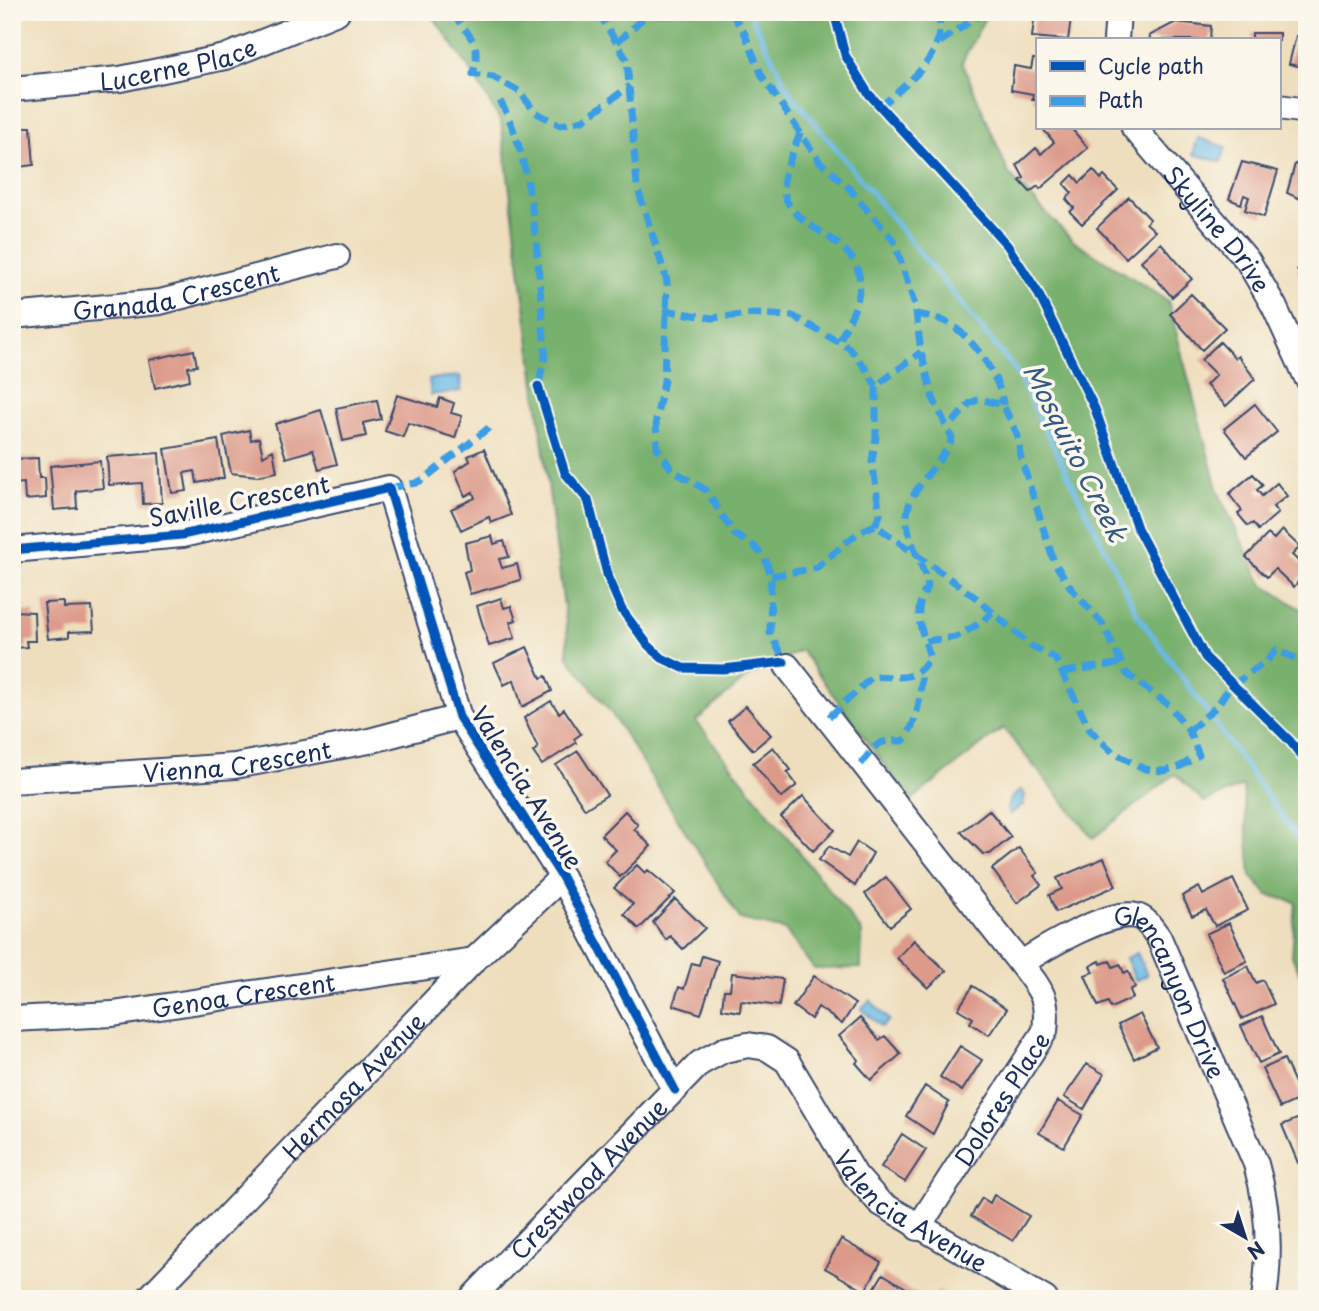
<svg xmlns="http://www.w3.org/2000/svg" width="1319" height="1311" font-family="'Playpen Sans',sans-serif">
<style>
.forest{fill:#78b06d;stroke:#4a7066;stroke-width:2}
.water{fill:#6bbae6;stroke:#4374a2;stroke-width:2}
.lines{fill:none;stroke-linecap:round;stroke-linejoin:round}
.stream{stroke:#6bbae6;stroke-width:5}
.building{fill:#dc9a8a}
.minor-casing{stroke:#3b496c;stroke-width:28}
.minor{stroke:#fff;stroke-width:24}
.quiet{stroke:#3b9de6;stroke-width:7;stroke-dasharray:14 7;stroke-linecap:butt}
.cycleway-casing{stroke:#fbf7ec;stroke-width:13}
.cycleway{stroke:#0057b8;stroke-width:9}
.labels{text-anchor:middle;dominant-baseline:central;stroke-width:7;stroke-linejoin:round;paint-order:stroke}
.street-label{font-size:24px;fill:#1b2f5e;stroke:#fbf7ec}
.water-label{font-size:26px;font-style:italic;fill:#335987;stroke:#fbf7ec}
</style>
<rect width="100%" height="100%" fill="#fbf7ec"/>
<filter id="ink" filterUnits="userSpaceOnUse"><feTurbulence type="fractalNoise" baseFrequency=".0143" numOctaves="2"/><feDisplacementMap in="SourceGraphic" scale="14" xChannelSelector="R" yChannelSelector="G"/><feConvolveMatrix kernelMatrix="1 2 1 2 8 2 1 2 1" color-interpolation-filters="sRGB"/></filter>
<filter id="wash" filterUnits="userSpaceOnUse"><feTurbulence type="fractalNoise" baseFrequency=".00686" numOctaves="4" result="noise"/><feDisplacementMap in="SourceGraphic" scale="28" xChannelSelector="R" yChannelSelector="G"/><feGaussianBlur stdDeviation="1.57" result="paint"/><feColorMatrix in="noise" values="0 0 0 0 0 0 0 0 0 0 0 0 0 0 0 0 0 1.4 0 .05"/><feComposite in="paint" operator="in"/></filter>
<g filter="url(#wash)">
<rect width="100%" height="100%" fill="#eedebd"/>
<path class="forest" d="M430,12H988L962,62L1009,174L1071,239L1168,301L1218,492L1262,584L1307,613V990L1292,956L1296,902L1268,895L1251,876L1243,786L1204,802L1175,774L1093,838L1003,728L910,801L801,650L746,678L696,721L862,932L861,968L814,969L785,930L740,919L614,717L568,657L567,630L501,122L473,74Z"/>
<path class="water" d="M1198,138L1226,147L1221,162L1193,154Z
M460,376L461,391L431,395L429,379Z
M1021,790L1025,795L1023,805L1010,814L1007,809L1011,798Z
M1137,953L1147,975L1136,981L1126,958Z
M870,1000L889,1020L882,1027L861,1009Z"/>
<g class="lines">
<path class="stream" d="M749,12L789,91L1016,371L1138,615L1307,852"/>
</g>
<g id="blocks">
<path class="building" d="M1048,12H1072L1068,40L1032,37L1035,13L1048,15Z
M1176,22L1211,26L1210,40H1151L1149,36Z
M1252,33H1279V40H1252Z
M1296,36L1307,39V68L1289,64Z
M1033,59H1037V100H1032L1033,94L1011,90L1014,66L1031,69Z
M12,127H31L34,165L19,167L12,163Z
M1042,128H1071L1088,148L1040,189L1038,186L1030,192L1020,181L1024,178L1017,165L1036,148L1041,154L1054,142Z
M1242,162L1278,171L1264,217L1245,210L1249,197L1244,195L1241,204L1229,199Z
M1295,164L1307,167V202L1287,193Z
M1093,170L1101,179L1104,176L1118,190L1082,224L1070,212L1074,208L1066,199L1072,193L1064,184L1073,175L1080,183Z
M1129,197L1150,219L1146,223L1155,231L1126,258L1097,228Z
M1161,243L1192,279L1172,297L1141,261Z
M1307,262V282L1297,270Z
M1191,294L1225,328L1202,350L1170,314Z
M1220,342L1235,358L1238,356L1255,379L1226,406L1206,385L1216,375L1201,360Z
M194,350L197,366L188,367L190,380L155,388L149,360Z
M397,395L437,407L440,398L454,403L451,413L462,416L455,438L408,423L403,437L385,431Z
M377,400L381,419L363,423L366,436L343,441L336,408Z
M1255,404L1277,432L1246,457L1224,429Z
M321,410L337,464L319,469L313,450L286,458L275,424Z
M249,430L251,440L259,438L263,456L273,450L277,472L257,476L231,473L223,436Z
M218,440L224,478L197,483L195,471L184,473L187,491L172,493L165,449Z
M484,449L511,515L491,523L489,517L461,530L451,509L475,498L473,492L465,496L455,471L470,461L468,456Z
M159,453L162,503L143,504L142,483L109,485L107,457Z
M38,458L39,478H45L46,498L25,500L24,483L12,484V459Z
M100,461L103,488L76,491L77,508L54,510L50,466Z
M1253,474L1263,485L1257,490L1262,496L1277,483L1287,496L1273,507L1278,513L1258,530L1253,523L1248,526L1238,514L1242,511L1229,494Z
M1282,530L1300,547L1292,555L1307,569L1294,587L1275,569L1267,577L1246,557L1268,534L1274,539Z
M492,536L494,544L504,541L509,557L499,559L502,568L517,564L521,580L470,594L464,572L470,570L465,543Z
M501,598L504,608L511,606L516,620L510,622L515,638L489,646L477,606Z
M64,602V608L92,607L94,631L69,632V637L48,639L44,603Z
M12,611L34,612L35,641H26L27,647L12,648Z
M527,647L541,678L546,676L552,691L522,707L514,680L504,685L494,663Z
M551,701L559,713L564,709L581,734L574,739L576,743L542,765L533,752L538,748L524,718Z
M746,706L771,735L753,750L728,721Z
M773,747L791,770L787,772L797,785L781,798L753,763Z
M578,751L607,795L585,809L556,765Z
M803,796L835,830L813,851L781,817Z
M989,810L1011,837L990,854H983L961,832Z
M625,811L638,825L634,829L651,846L620,877L605,861L616,850L601,835Z
M857,842L873,853L855,886L819,860L829,846L848,857Z
M1019,848L1038,873L1034,876L1041,885L1017,903L992,869Z
M1104,858L1116,886L1056,912L1049,895L1062,889L1057,878Z
M637,865L645,873L648,870L675,893L639,929L624,914L633,904L614,888Z
M886,877L911,909L890,926L865,894Z
M1233,879L1248,910L1215,926L1206,910L1192,916L1182,896L1199,887L1203,895Z
M675,899L705,928L683,949L670,936L666,940L653,922Z
M1229,923L1247,961L1224,972L1206,934Z
M914,940L946,971L928,988L897,958Z
M702,956L718,961L701,1014L673,1005L679,987L684,989L692,963L699,965Z
M1100,961L1101,964L1110,961L1113,967L1120,964L1124,973L1128,971L1135,987L1130,990L1133,998L1111,1008L1108,1002L1098,1006L1085,975L1093,972L1090,966Z
M1248,966L1256,983L1263,980L1274,1004L1242,1019L1223,978Z
M732,973L783,979L779,1006L741,1001L740,1012L722,1009L724,990H730Z
M814,976L855,1004L842,1024L818,1007L811,1019L793,1006Z
M973,986L1007,1009L989,1035L970,1023L973,1018L958,1009Z
M1140,1014L1157,1047L1134,1059L1118,1025Z
M1262,1016L1279,1054L1259,1063L1241,1026Z
M860,1018L879,1040L885,1036L901,1054L871,1080L856,1063L859,1060L839,1036Z
M960,1046L982,1060L962,1091L940,1077Z
M1284,1059L1302,1098L1280,1108L1262,1069Z
M1087,1064L1104,1074L1084,1109L1064,1097Z
M925,1086L949,1102L933,1134L906,1116Z
M1058,1101L1083,1115L1064,1147L1039,1133Z
M1302,1117L1307,1128V1159L1298,1163L1282,1125Z
M902,1134L926,1150L905,1182L881,1167Z
M994,1195L1029,1216L1013,1241L971,1216L982,1198L990,1203Z
M841,1239L881,1262L865,1291L825,1268Z
M883,1274L924,1299H879L871,1294Z
M938,1291L950,1299H933Z"/>
</g>
</g>
<g filter="url(#ink)">
<use href="#blocks" fill-opacity="0" stroke="#3b496c" stroke-width="2"/>
<g class="lines">
<defs>
<g id="minor">
<path d="M1116,40L1118,12"/>
<path id="s1" d="M12,89L120,79L225,57L337,12"/>
<path d="M1279,107L1307,111"/>
<path id="s2" d="M1134,128L1248,261L1274,306L1307,378"/>
<path id="s3" d="M12,316L160,302L337,256"/>
<path d="M12,550L182,535L389,488L459,717L562,877L675,1090"/>
<path id="s4" d="M787,666L1021,964C1042,949 1110,909 1136,916C1146,918 1153,930 1159,938L1256,1164C1269,1209 1271,1252 1264,1299"/>
<path id="s5" d="M12,781L235,766L369,741L459,717"/>
<path id="s6" d="M12,1019L113,1014L474,960"/>
<path id="s7" d="M918,1228L1045,1031C1049,998 1041,990 1021,964"/>
<path id="s8" d="M148,1299L474,960L562,877"/>
<path id="s9" d="M471,1299L700,1063L724,1050L748,1045L767,1048L787,1061L855,1175L880,1203L1045,1299"/>
</g>
</defs>
<use href="#minor" class="minor-casing"/>
<use href="#minor" class="minor"/>
<path class="quiet" d="M452,12C469,37 483,42 473,74L493,77L519,91L535,112L560,125L583,120L630,86
M598,12L627,60L637,186L667,281L664,381L656,419L657,448L672,470L706,490L734,534L754,546L765,558L771,576L770,633L787,666
M731,12L745,34L762,76L819,161L848,187L894,241L915,305L921,352L933,398L952,438C942,466 903,491 907,523C910,545 923,564 928,586C910,614 923,629 930,658C910,686 900,674 872,677L827,719
M1008,12H1018
M617,42L650,12
M940,42L984,12
M500,101C537,164 538,277 545,350C546,364 536,379 541,392
M880,107C909,81 948,56 938,12
M800,133C795,148 787,164 784,180C776,233 870,231 859,293C856,311 845,326 839,343
M664,310L712,318L754,314L793,316L849,348L866,369L876,386
M916,314C926,316 939,318 948,323C973,337 1001,378 1003,405
M389,488L416,483L424,479L491,426
M875,525L880,515L872,461L876,437V386L921,352
M771,576L816,568L859,532L875,525L975,597L1031,646L1055,658L1090,730L1114,753L1145,769L1164,771L1181,766L1199,755L1189,731L1169,705L1127,674L1102,623L1071,588L1054,562L1020,455L1018,436L1003,405L979,399L969,404L948,428
M926,641L956,637L982,622L992,612
M1063,672L1122,663
M1233,685L1267,661L1276,650L1307,663
M1189,731L1217,706L1232,683
M861,764C876,745 876,739 903,741C916,728 923,690 921,671"/>
<defs>
<path id="cycleway" d="M834,12L845,55L868,93L1007,245L1037,291L1095,409L1137,528L1205,657L1290,741L1307,763
M538,386L565,473L588,500L608,578L622,610L648,645L662,658L683,668L723,669L784,662
M12,550L182,535L389,488L459,717L562,877L675,1090"/>
</defs>
<use href="#cycleway" class="cycleway-casing"/>
<use href="#cycleway" class="cycleway"/>
</g>
</g>
<g class="labels">
<g class="street-label">
<text stroke="none"><textPath href="#s1" startOffset="168">Lucerne Place</textPath></text>
<text stroke="none"><textPath href="#s2" startOffset="131">Skyline Drive</textPath></text>
<text stroke="none"><textPath href="#s3" startOffset="166">Granada Crescent</textPath></text>
<text transform="translate(239 500) rotate(-11)">Saville Crescent</text>
<text stroke="none"><textPath href="#s5" startOffset="226">Vienna Crescent</textPath></text>
<text transform="translate(528 787) rotate(58)">Valencia Avenue</text>
<text stroke="none"><textPath href="#s6" startOffset="233">Genoa Crescent</textPath></text>
<text stroke="none"><textPath href="#s4" startOffset="586">Glencanyon Drive</textPath></text>
<text stroke="none"><textPath href="#s8" startOffset="296">Hermosa Avenue</textPath></text>
<text stroke="none"><textPath href="#s7" startOffset="154">Dolores Place</textPath></text>
<text stroke="none"><textPath href="#s9" startOffset="168">Crestwood Avenue</textPath></text>
<text stroke="none"><textPath href="#s9" startOffset="623">Valencia Avenue</textPath></text>
</g>
<g class="water-label">
<text transform="translate(1076 452) rotate(63)">Mosquito Creek</text>
</g>
</g>
<rect width="1319" height="1311" fill="none" stroke="#fbf7ec" stroke-width="42"/>
<rect x="1036" y="38" width="245" height="91" fill="#fbf7ec" stroke="#a1a7b3" stroke-width="2"/>
<rect x="1050" y="61" width="35" height="10" fill="#0057b8" stroke="#a1a7b3" stroke-width="2"/>
<text x="1098" y="74" font-size="21" fill="#1b2f5e">Cycle path</text>
<rect x="1050" y="96" width="35" height="10" fill="#3b9de6" stroke="#a1a7b3" stroke-width="2"/>
<text x="1098" y="108" font-size="21" fill="#1b2f5e">Path</text>
<g transform="translate(1245 1237) rotate(141)" stroke="#fbf7ec" stroke-width="5" paint-order="stroke">
<path d="M0-5L12 26L0 18L-12 26Z" fill="#1b2f5e"/>
<text y="-10" font-size="19" font-weight="bold" text-anchor="middle" fill="#1b2f5e">N</text>
</g>
</svg>
